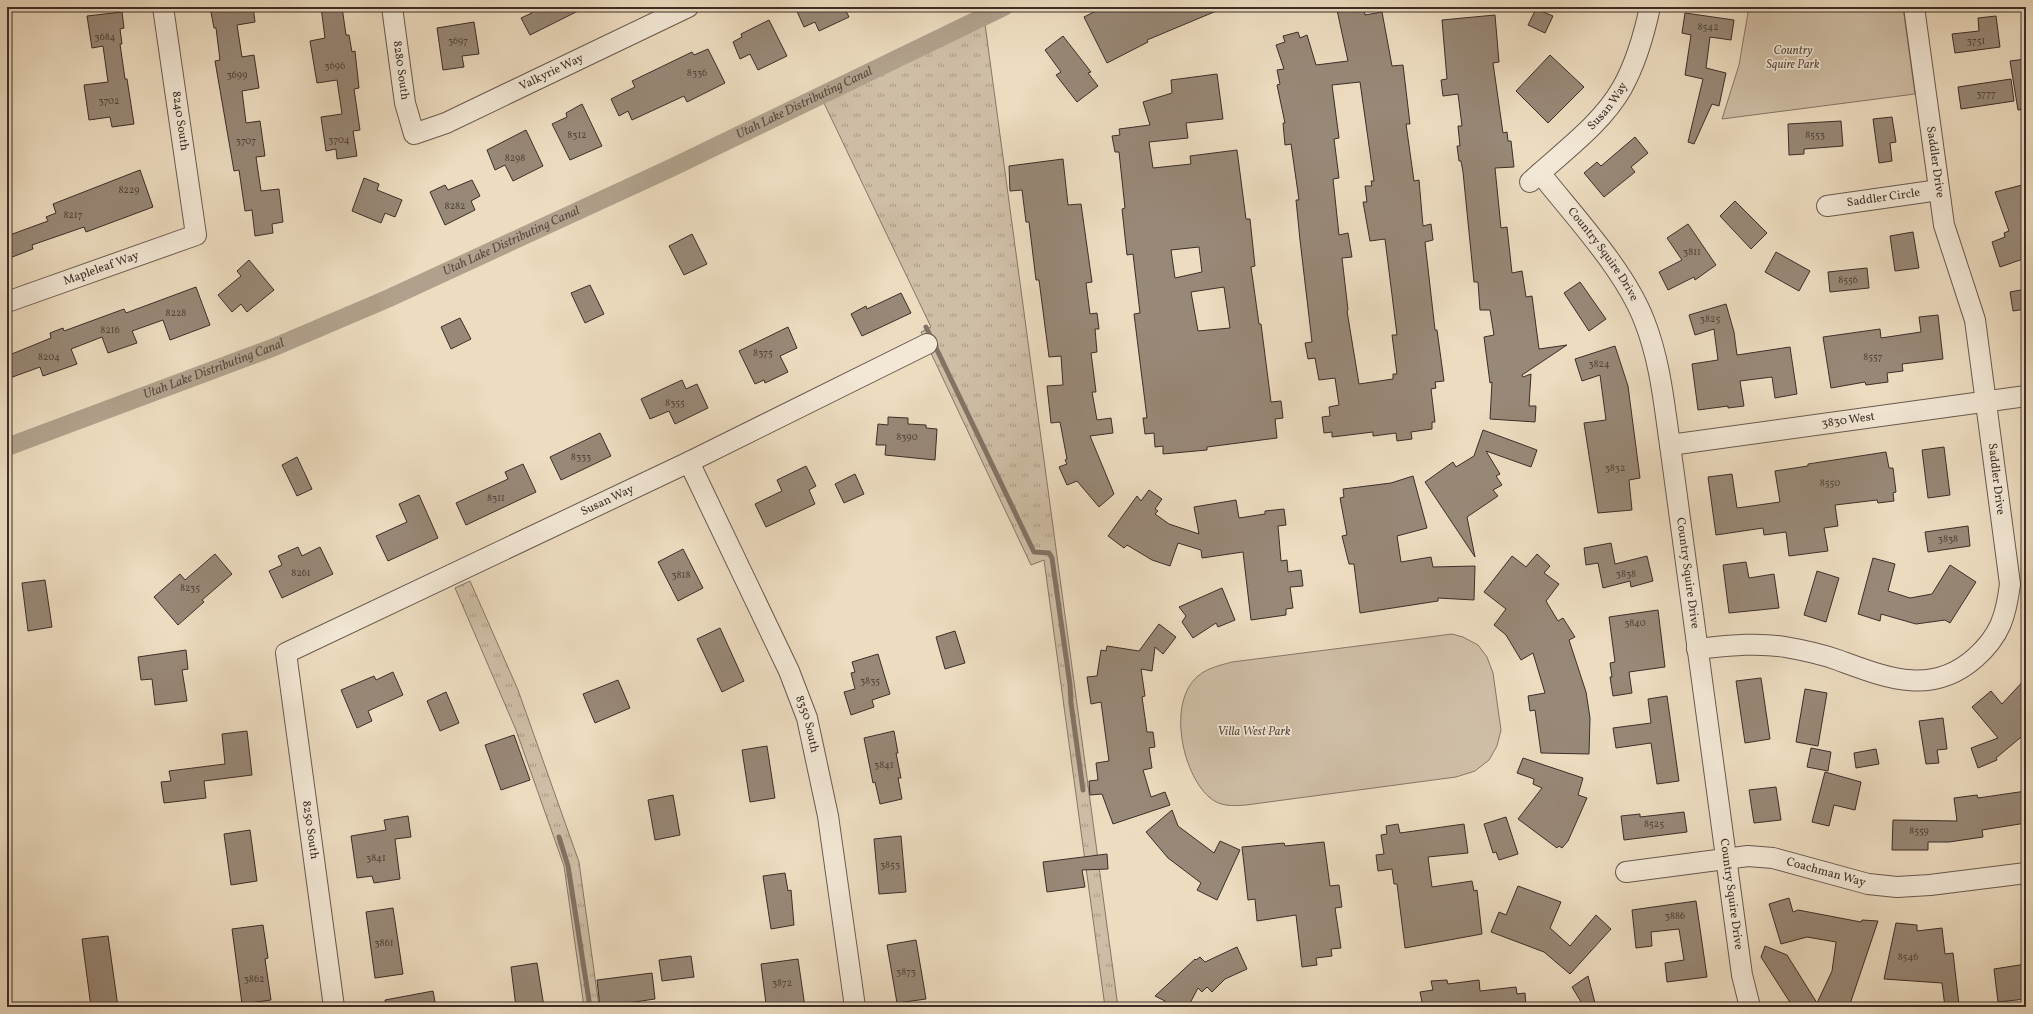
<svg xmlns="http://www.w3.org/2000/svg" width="2033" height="1014" font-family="Vollkorn,serif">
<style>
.grass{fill:url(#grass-tufts);stroke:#867667}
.park{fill:#cfbea6;stroke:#867667}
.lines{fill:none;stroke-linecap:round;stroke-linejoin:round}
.stream{stroke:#827364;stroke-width:5}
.canal{stroke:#b1a18c;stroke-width:18}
.building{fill:#988877;stroke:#3c2e28;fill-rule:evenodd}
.minor-casing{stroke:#685a4e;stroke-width:22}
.minor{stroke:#f3e8d6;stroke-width:20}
.labels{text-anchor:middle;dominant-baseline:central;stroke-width:3.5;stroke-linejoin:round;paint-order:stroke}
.number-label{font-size:10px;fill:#53443c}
.park-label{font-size:12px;font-style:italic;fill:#594b41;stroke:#f3e8d6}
.street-label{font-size:12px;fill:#3c2e28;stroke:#f3e8d6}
.water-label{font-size:13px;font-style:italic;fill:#594b41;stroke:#f3e8d6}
</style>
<defs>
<pattern id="grass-tufts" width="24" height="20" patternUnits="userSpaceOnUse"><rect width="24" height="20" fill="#cfbea6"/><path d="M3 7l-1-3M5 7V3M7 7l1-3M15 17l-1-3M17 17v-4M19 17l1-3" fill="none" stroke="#a99b87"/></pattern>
</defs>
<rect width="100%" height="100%" fill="#eddcc0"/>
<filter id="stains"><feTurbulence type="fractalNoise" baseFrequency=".005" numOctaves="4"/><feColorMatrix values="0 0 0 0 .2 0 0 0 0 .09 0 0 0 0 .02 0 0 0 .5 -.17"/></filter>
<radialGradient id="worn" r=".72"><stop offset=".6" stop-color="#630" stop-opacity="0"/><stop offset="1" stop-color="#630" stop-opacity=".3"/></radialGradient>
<path class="grass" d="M985,24L1118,1007H1105L1044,560L1031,565L921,332L931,327L823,101Z
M470,581L518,690L579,862L599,1007H584L564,866L516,730L455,588Z"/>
<path class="park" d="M1749,7H1903L1915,94L1722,119L1739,65Z
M1452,634L1463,637L1478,645L1487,657L1493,673L1501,730L1497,746L1489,760L1475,771L1456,777L1246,805C1233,806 1220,807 1209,797C1182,773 1167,702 1198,676C1207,668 1221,665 1232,662Z"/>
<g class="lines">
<path class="stream" d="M926,327L1034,552L1049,553L1052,558L1070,685L1071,703L1083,790
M559,837L568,866L590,1007"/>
<path class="canal" id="s1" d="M7,447L272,348L387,299L671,168L1004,7"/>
</g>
<path class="building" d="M210,7H253L255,22L237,25L242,57L254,55L259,88L242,91L246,123L260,121L265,156L256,157L261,191L279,189L283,222L272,224L273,233L255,236L252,210L245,211L239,170L234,171L215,61L220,60L216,28H214Z
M321,7H342L346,35H349L352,52L355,51L359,88L354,89L360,130L353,131L357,156L337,159L336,149L326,151L321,117L342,114L337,80L317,83L310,41L325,38Z
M529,7H586L530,35L521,18L532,13Z
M795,7H844L849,17L819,31L815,22L804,27Z
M1104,7H1226L1147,40L1148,42L1107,63L1084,17Z
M1352,7H1364L1365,15L1382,12L1392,66L1403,65L1410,124H1406L1414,181L1419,180L1423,226L1431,224L1433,240L1425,242L1435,330H1437L1444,381L1435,382L1436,388L1431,389L1435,422H1432V429L1411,432L1412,439L1397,441L1396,433L1373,436V432L1332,437V432L1324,433L1322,417L1330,416L1329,407L1339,405L1335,378L1319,380L1315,358L1308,359L1305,343L1312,342L1300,240L1296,200H1299L1291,144L1285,145L1283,123H1285L1277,85L1280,84L1277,70L1284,69L1276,45L1285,42L1283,36L1298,32L1300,38L1307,35L1316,65L1348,61L1337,10ZM1360,82L1374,181H1371L1372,186H1365L1367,202H1363L1370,241L1385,239L1397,335H1392L1397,374H1393V379L1359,384L1347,311L1348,310L1342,258L1352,257L1348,233L1339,235L1333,179L1339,178L1334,139L1339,138L1332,85Z
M1536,9L1553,16L1545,33L1528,25Z
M122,12L124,28L120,29L122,44H120L125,79H127L134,124L112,127L110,117L89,120L84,85L108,82L103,46L92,48L87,16Z
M1685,13L1734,20L1731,40L1710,37L1706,68L1726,73L1719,106L1712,104L1694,144L1688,142L1703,79L1685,75L1691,35L1682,33Z
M1495,15L1499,62L1493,63L1503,133L1507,132L1508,141H1511L1514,167L1495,168L1501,228L1507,227L1512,273L1522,271L1526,297L1532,296L1539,349L1567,345L1522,375L1523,377L1531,374L1529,406H1536L1535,422L1490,419L1492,382L1490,383L1484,337L1494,335L1490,310H1480L1478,282H1474L1463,172L1461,161H1459L1457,146H1460L1458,126H1462L1458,94L1443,96L1441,80L1447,79L1442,20Z
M1996,16L2000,47L1955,53L1952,34L1979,31L1978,18Z
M769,20L787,56L758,70L750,54L740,59L733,42L742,37L741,34Z
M474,22L479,54L462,56L464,67L443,70L437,28Z
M1063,36L1091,72L1088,73L1098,86L1077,102L1056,75L1061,72L1045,50Z
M708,49L725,83L687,102L684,96L632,120L628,111L619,116L611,99L635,87L632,81L692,52L694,55Z
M1550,55L1584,87L1548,123L1516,91Z
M2026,59V109L2018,110L2010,61Z
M1217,74L1223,119L1186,123L1188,138L1149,142L1153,168L1191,164L1190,156L1237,150L1246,219H1250L1255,266L1251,267L1259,324H1261L1271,402L1281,401L1283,418L1275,419L1277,438L1207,447V450L1163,454V446L1155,447L1154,433L1145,434L1143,418H1147L1134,314L1140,313L1133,254L1127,255L1122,209L1125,208L1119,152H1115L1112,136L1120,135L1119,129L1150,125L1143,102L1172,93L1171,80ZM1199,247L1202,272L1175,278L1171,250ZM1224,287L1230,328L1198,331L1191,292Z
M2011,79L2014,101L1961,109L1958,87Z
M582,104L602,146L570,160L552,124L567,117L566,113Z
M1892,117L1896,142L1890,143L1892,161L1879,163L1873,119Z
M1841,121L1843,146L1804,149V154L1789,155L1788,124Z
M526,130L543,166L513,181L505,165L495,170L487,150Z
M1635,137L1648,153L1631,167L1635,172L1604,197L1584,173L1597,162L1601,166Z
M1063,159L1068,205L1081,204L1092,282L1086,283L1090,314L1097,313L1099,329H1095L1097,352L1091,353L1096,392H1092L1097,420L1111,418L1113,433L1090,436L1114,494L1099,507L1077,481L1067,485L1059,467L1067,464L1065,460L1067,459L1060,422L1051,423L1047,386L1063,385L1061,356L1049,357L1039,280H1036L1029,222H1026L1022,190L1010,191L1009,166Z
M140,170L153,207L86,232L84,227L32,245L33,249L7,259V236L48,221L46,217L56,213L53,204Z
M364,178L379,184L377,190L402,200L395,217L385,213L381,223L352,211Z
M472,180L480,196L471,201L475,210L445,225L430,192L445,185L448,190Z
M2026,184V258L2000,267L1992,242L2005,237L2004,233L2009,231L1995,192Z
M1735,201L1767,233L1751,249L1720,216Z
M1688,224L1716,265L1695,280L1694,277L1668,290L1659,272L1682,260L1667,238Z
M1913,232L1919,268L1895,271L1890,236Z
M692,234L707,264L684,275L669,246Z
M1776,252L1810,271L1799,291L1765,272Z
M249,260L274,290L247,312L241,304L232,312L218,295L241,276L237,271Z
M1867,268L1869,288L1830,292L1828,272Z
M1580,282L1606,319L1589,331L1564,293Z
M590,285L604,314L585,323L571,293Z
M196,287L210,325L170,340L163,320L132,331L137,343L108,353L102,337L71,349L77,364L43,376L40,367L7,379V356L51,338L50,333L63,328L64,331L124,309L126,313Z
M2026,289V309L2013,311L2010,292Z
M901,293L911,313L862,336L851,314L866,306L867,309Z
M1726,304L1734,332L1737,355L1790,347L1797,394L1775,398L1772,377L1740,381L1744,406L1728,408V406L1698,410L1692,364L1718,360L1714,329L1695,335L1689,315Z
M1938,315L1943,359L1902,364L1903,371L1887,373L1888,382L1866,385L1865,382L1831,388L1823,337L1880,329L1881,338L1921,332L1919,317Z
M460,318L471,339L451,349L441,327Z
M788,327L797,348L780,356L788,372L765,383L764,380L755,384L739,351Z
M1615,346L1628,386L1640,478L1629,480L1632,510L1598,513L1584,423L1606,420L1600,375L1582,381L1575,359Z
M682,380L686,389L697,384L708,408L675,424L669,411L650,419L641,399Z
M888,417L908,418V424L926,425V428L937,429L935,460L885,455L886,445H876L878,424L888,425Z
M1483,430L1537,450L1531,467L1486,451L1500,474L1496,476L1502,485L1493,490L1498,496L1467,517L1475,557L1425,482L1453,462L1456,467L1474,456Z
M600,433L611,456L561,480L550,457Z
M1944,447L1950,495L1928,498L1922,450Z
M1886,452L1889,468H1893L1896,492L1893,493L1894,501L1878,503L1877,500L1835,505L1838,526L1824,528L1828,551L1789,556L1786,532L1764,535L1763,528L1716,535L1708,477L1732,474L1737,508L1780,502L1775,471L1808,466V464Z
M297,457L312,489L297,496L282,465Z
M523,464L536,492L466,525L456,503L508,479L505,472Z
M806,466L816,486L809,490L815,504L766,527L755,504L782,491L777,480Z
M855,474L864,494L844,503L835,484Z
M1413,476L1427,528L1397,536L1401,562L1431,557L1433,567L1475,566L1474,600L1438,598V601L1360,613L1354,564H1349L1342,536L1347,535L1340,498L1344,497L1343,489L1391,483Z
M1149,490L1162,499L1155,509L1158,511L1155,514L1169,524L1199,534L1194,507L1236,500L1239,518L1265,514V511L1284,509L1286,525L1278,526L1281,561L1287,560L1288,572L1301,570L1303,586L1290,587L1293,608L1286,609V615L1251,620L1243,552L1202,558L1201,550L1178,543L1170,566L1152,560L1127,545L1124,548L1108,536L1137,496L1141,501Z
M419,495L438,538L388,561L376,536L407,522L399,504Z
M1968,526L1970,546L1928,552L1925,532Z
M1611,543L1615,564L1647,556L1653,581L1631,587L1630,581L1603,588L1598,563L1586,565L1584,548Z
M298,547L302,556L320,547L333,574L282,598L269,571L282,565L278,556Z
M683,549L703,588L678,601L658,562Z
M215,554L232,574L202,600L204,602L178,625L154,597L180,574L185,580Z
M1537,554L1550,566L1544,573L1559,584L1546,601L1558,621L1563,618L1575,637L1569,640L1586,692L1590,718L1589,754L1541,753L1535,710L1530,711L1528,696L1545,693L1533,653L1521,660L1506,635L1494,625L1506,609L1484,592L1512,556L1526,567Z
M1873,558L1895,564L1888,591L1910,598L1932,594L1950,565L1976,582L1950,623L1945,620L1916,624L1881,614L1880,621L1858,614Z
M1746,562L1749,578L1774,574L1779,608L1729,613L1723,565Z
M1817,571L1839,578L1826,622L1804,615Z
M45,580L52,627L28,631L22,583Z
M1222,588L1235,620L1218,627L1216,623L1193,638L1182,622L1186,616L1179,607Z
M1658,610L1665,667L1629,672L1632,693L1613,696L1610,677H1612L1610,663L1615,662L1609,617Z
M1159,624L1176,637L1163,654L1155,647L1152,671L1141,669L1145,696L1142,697L1147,732H1153L1155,747L1149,748L1152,768L1143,770L1151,797L1165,792L1170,805L1113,824L1102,794L1090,795L1089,781L1098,780L1096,763L1109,761L1101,702L1091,704L1087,677L1097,676L1101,650L1106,651L1107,646L1139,651Z
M720,628L744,681L722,692L697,639Z
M955,631L965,663L945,669L936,637Z
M186,650L188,669L182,670L187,701L155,705L152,679L141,680L138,657Z
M878,654L890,694L872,700L874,707L851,715L844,692L855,689L851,673L855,672L852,662Z
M393,672L403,695L368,711L372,721L357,728L341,690L374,676L376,680Z
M1761,678L1770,739L1745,743L1736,681Z
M2026,678V733L1996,758L1997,760L1978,768L1971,748L1998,738L1972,707L1991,691L2002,704Z
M618,680L630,708L595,723L583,694Z
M1805,689L1827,693L1818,746L1796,742Z
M446,692L459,723L440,731L427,701Z
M1667,696L1679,781L1657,784L1651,743L1616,748L1613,728L1651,723L1648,699Z
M1943,718L1947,749L1937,750L1939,763L1926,764L1919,721Z
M247,731L252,775L204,781L206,798L164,803L161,782L171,781L169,771L225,764L222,734Z
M894,731L898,753H896L901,778H898L902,799L880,804L875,782L873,783L864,738Z
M514,735L530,780L501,790L485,745Z
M767,746L775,798L750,802L742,750Z
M1811,748L1831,752L1828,771L1807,767Z
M1876,749L1879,764L1856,768L1854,753Z
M1523,758L1583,778L1578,795L1587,798L1568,841L1562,848L1559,846L1557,848L1518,819L1542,788L1533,784L1534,779L1517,773Z
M1825,772L1861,782L1855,810L1834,805L1829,826L1812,822Z
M1776,787L1781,820L1754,823L1749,790Z
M2026,791V823L1982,830L1983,837L1949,842H1928V850H1892L1893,820L1957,821L1954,798L1977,795L1978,798Z
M673,795L680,835L655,840L648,800Z
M1172,810L1178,826L1214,853L1220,841L1240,850L1217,900L1197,890L1201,883L1168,858L1146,832Z
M1684,812L1687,832L1624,840L1621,816L1640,814V817Z
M408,816L411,837L395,839L400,879L374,883L372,876L357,878L351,836L386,830L384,820Z
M1506,817L1518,854L1499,860L1496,852L1493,853L1484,824Z
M1398,824L1400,833L1464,824L1468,853L1428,857L1432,887L1472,881L1474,891L1477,890L1482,934L1405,948L1397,884H1394L1392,869L1378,871L1376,855L1384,854L1381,835L1387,834L1386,826Z
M250,830L257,881L231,885L224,834Z
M901,836L906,892L879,894L874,839Z
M1324,842L1330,886L1339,885L1342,907L1335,908L1341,948L1331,949L1332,956L1316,958L1317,965L1302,967L1296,915L1257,921L1255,899L1248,900L1242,847L1284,843L1285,846Z
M1107,854L1108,869L1082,870L1085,887L1047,892L1043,862Z
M785,873L788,891L791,890L794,925L771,929L763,876Z
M1518,886L1561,902L1550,928L1570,946L1596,915L1611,929L1570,974L1544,952L1491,932L1499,912L1506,915Z
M1789,898L1793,912L1798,910L1861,922L1862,920L1878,921L1849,1007H1793L1761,957L1765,946L1787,955L1817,1003L1832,971L1836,942L1807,937L1781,944L1769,904Z
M1696,901L1707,977L1667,982L1665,963L1684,960L1679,929L1651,932L1652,946L1636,948L1632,910Z
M393,908L403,974L375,978L366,912Z
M1896,923L1917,925V931L1942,928L1945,954L1953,953L1959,1005L1945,1007L1942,983L1884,979Z
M263,925L268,958L265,959L271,1000L242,1004L232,929Z
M108,936L118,1007H91L82,939Z
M916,940L926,999L897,1003L887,945Z
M1237,947L1247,969L1225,979L1212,992L1207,987L1202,992L1198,988L1188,1007H1161L1165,1001L1155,996L1195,959L1196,960L1200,957L1205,962Z
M691,956L694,977L662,981L659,960Z
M798,959L805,1007H773V1003L766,1004L761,964Z
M537,963L544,1007H516L511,967Z
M2026,964V999L1998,1002L1994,969Z
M652,973L655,999L600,1007L597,980Z
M1588,976L1596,1007H1584L1572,987Z
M1447,980L1448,984L1479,980L1480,991L1516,987L1517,994L1525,993L1526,1007H1470V1004L1445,1007H1423L1420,992L1433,990L1431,981Z
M433,991L436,1007H386L385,1000Z"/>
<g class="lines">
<defs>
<g id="minor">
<path id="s2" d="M392,7L405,103L414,134L446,123L688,7"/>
<path id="s3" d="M1540,173C1574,216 1624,269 1644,320C1660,360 1664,403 1670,445L1742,975L1750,1007"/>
<path id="s4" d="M1530,182C1561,153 1601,125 1622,88C1636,63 1644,35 1650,7"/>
<path id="s5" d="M1827,206L1939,190"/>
<path id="s6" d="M7,302L196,235L163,7"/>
<path id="s7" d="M1670,445L2026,396"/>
<path id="s8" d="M689,462L789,671L807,718L828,816L855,1007"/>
<path d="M1697,649C1726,646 1756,642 1785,647C1803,650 1821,654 1838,660C1885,677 1931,697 1975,658C2000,636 2006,616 2010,584L1975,320L1944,225L1914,7"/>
<path id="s9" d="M1626,872L1748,856L1773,858L1868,884L1897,887L1930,885L2026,873"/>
<path id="s10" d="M334,1007L286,653L689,462L927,344"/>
</g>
</defs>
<use href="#minor" class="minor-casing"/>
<use href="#minor" class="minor"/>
</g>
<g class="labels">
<g class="number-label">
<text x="1708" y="27">8542</text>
<text x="105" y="37">3684</text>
<text x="458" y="41">3697</text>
<text x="1976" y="41">3751</text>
<text x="335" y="66">3696</text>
<text x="697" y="73">8336</text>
<text x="237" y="75">3699</text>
<text x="1986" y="94">3777</text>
<text x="109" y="101">3702</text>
<text x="577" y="135">8312</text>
<text x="1815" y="135">8553</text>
<text x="339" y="140">3704</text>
<text x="246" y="141">3707</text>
<text x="515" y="158">8298</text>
<text x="129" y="190">8229</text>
<text x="455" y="206">8282</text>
<text x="73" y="215">8217</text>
<text x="1692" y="252">3811</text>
<text x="1848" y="280">8556</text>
<text x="176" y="313">8228</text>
<text x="1710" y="319">3825</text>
<text x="110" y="330">8216</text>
<text x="763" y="353">8375</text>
<text x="49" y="357">8204</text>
<text x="1873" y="357">8557</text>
<text x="1599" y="364">3824</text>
<text x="675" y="403">8355</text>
<text x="907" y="437">8390</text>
<text x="581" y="457">8333</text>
<text x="1615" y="468">3832</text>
<text x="1830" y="483">8550</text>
<text x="496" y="498">8311</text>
<text x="1948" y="539">3838</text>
<text x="301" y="573">8261</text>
<text x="1626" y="574">3838</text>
<text x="681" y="575">3818</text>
<text x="190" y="588">8235</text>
<text x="1635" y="623">3840</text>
<text x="870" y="681">3835</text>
<text x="884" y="765">3841</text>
<text x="1654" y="824">8525</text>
<text x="1919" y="831">8559</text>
<text x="376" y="858">3841</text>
<text x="890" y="865">3853</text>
<text x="1675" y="916">3886</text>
<text x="384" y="943">3861</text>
<text x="1908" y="957">8546</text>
<text x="906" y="972">3873</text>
<text x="254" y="979">3862</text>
<text x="782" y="983">3872</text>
</g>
<g class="park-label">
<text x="1793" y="51">Country<tspan x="1793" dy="14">Squire Park</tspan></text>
<text x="1254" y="732">Villa West Park</text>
</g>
<g class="street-label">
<text stroke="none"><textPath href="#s2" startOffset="64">8280 South</textPath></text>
<text stroke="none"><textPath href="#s2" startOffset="280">Valkyrie Way</textPath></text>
<text stroke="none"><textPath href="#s4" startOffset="109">Susan Way</textPath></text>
<text transform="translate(180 121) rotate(82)">8240 South</text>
<text transform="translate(1935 162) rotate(82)">Saddler Drive</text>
<text stroke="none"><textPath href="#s5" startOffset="57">Saddler Circle</textPath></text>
<text stroke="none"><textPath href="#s3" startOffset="103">Country Squire Drive</textPath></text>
<text stroke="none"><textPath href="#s6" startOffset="100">Mapleleaf Way</textPath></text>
<text stroke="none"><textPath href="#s7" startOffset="180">3830 West</textPath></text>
<text transform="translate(1996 479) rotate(83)">Saddler Drive</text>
<text stroke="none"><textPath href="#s10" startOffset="713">Susan Way</textPath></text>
<text stroke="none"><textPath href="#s3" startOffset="438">Country Squire Drive</textPath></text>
<text stroke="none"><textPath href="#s8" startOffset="288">8350 South</textPath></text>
<text transform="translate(310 830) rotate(82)">8250 South</text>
<text stroke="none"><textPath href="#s9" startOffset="203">Coachman Way</textPath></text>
<text stroke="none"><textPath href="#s3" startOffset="762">Country Squire Drive</textPath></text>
</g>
<g class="water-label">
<text stroke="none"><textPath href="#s1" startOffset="869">Utah Lake Distributing Canal</textPath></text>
<text stroke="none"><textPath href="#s1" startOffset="545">Utah Lake Distributing Canal</textPath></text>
<text stroke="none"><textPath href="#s1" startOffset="221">Utah Lake Distributing Canal</textPath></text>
</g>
</g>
<rect width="2033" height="1014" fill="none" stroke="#eddcc0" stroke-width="24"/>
<rect x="8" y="8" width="2017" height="998" fill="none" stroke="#3c2e28" stroke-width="2"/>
<rect x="12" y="12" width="2009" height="990" fill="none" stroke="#3c2e28"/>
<rect width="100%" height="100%" filter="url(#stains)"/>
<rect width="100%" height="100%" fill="url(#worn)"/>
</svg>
